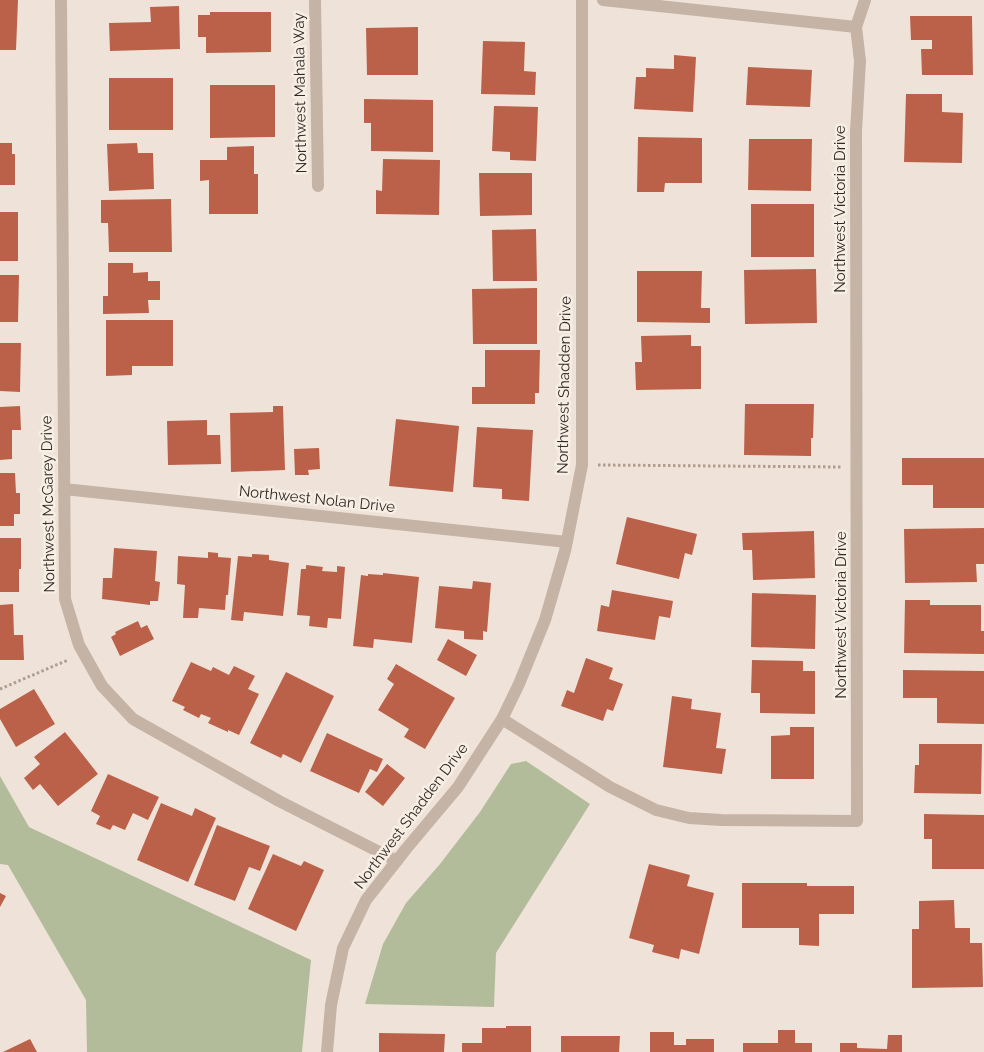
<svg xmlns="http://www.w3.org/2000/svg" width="984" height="1052" font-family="Raleway,sans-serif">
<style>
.green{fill:#b2bc9a}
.building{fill:#bc6149}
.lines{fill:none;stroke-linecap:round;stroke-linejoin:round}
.path{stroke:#b19d90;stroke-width:3;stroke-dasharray:2.5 2.5;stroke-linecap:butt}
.minor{stroke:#c5b3a6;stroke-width:12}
.labels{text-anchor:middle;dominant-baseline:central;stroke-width:5;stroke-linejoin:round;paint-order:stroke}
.street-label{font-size:15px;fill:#322926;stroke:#f7eee4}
</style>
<rect width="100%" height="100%" fill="#efe3d9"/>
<path class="green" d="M526,761L590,804L496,953L494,1007L365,1004L383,944L406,903L440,864L480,812L511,764Z
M0,776L29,827L311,960L302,1052H87L86,1000L8,865L0,864Z"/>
<path class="building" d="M0,0H18L16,50H0Z
M179,6L180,49L110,51L109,23L151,22L150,7Z
M210,12H271V52L206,53V37H198V15H210Z
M910,16H972L973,75H922L921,49H932V40H911Z
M418,27V75H367L366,28Z
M483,41L525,42L524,71L536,72L535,95L481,94Z
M674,55L696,57L693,112L634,109L636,77H646V68L674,69Z
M748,67L812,70L810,107L746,105Z
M109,78H173V130H109Z
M210,85H275V137L210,138Z
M906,94H942V112L963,113L962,163L904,162Z
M364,99L433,100V152L371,151V123H364Z
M494,106L538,107L536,161L510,160V152L492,151Z
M638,137L702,138V183H665L664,192H637Z
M749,139H812L811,191L748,190Z
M0,143H12V154H15V185H0Z
M137,143L138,153H153L154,189L109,191L107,144Z
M254,146V174H258V214H209V180L200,181V160H227V147Z
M383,159L440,160L439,215L376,214V190L382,191Z
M479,173H532V215L480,216Z
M171,199L172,252H109L108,223H101V200Z
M751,204H814V257H751Z
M0,212H18V261H0Z
M536,229L537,281H493L492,230Z
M108,263H133V273L148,272V281H160V300H148L149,313L103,314V296H108Z
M816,269L817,323L745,324L744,270Z
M637,271H702L701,308H710V323L637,322Z
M0,275H19L18,322H0Z
M537,288V344H473L472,289Z
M106,320H173V366H132V375L106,376Z
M691,335V346H701V389L636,390L635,362H642L641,336Z
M0,343H21L20,392L0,391Z
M485,350H540L539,393H535V404H472V387H485Z
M745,404H814L813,438H811V456L744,455Z
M20,406L21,430H12V459L0,460V407Z
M273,406H283L285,470L231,472L230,413L273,412Z
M396,419L459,426L453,492L389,486Z
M207,420V435H220L221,464L168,465L167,421Z
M477,427L533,430L529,501L502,499V489L473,487Z
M319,448L320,469L308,470L309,475H295L294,449Z
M902,458H984V508H933V485H902Z
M0,473H15L16,493H20V514H14V526H0Z
M627,517L697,534L692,555L685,553L679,579L616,564Z
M984,528V564H976L977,582L905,583L904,529Z
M814,531L815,578L753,580L752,550H743L742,533Z
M0,538H21V569H19V592H0Z
M114,548L157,551L155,581L160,582L158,601H150V605L102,599L103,578H112Z
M208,552L218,553V557L231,558L228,595H226L225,610L199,608L198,618H183L185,585L177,584L178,556L208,558Z
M252,554L269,555V560L289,563L283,616L244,612L243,621L231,620L238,556L252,557Z
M306,565L323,567L322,571L337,572V566L345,567L341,619L328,618L327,628L309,626L310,616L297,615L301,569H306Z
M383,573L419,577L412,643L374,639L373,648L353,646L361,575L368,576V574L383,575Z
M473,581L491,583L487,632L483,631V640L464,639V631L435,628L439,586L472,589Z
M612,590L673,601L670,618L659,616L655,640L597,631L601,605L609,607Z
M752,593L816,595L815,649L751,647Z
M905,600H930V605H981V631H984V654L904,653Z
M13,604L14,635H23L24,660H0V605Z
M138,621L141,628L147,625L154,639L120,656L111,637L116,634L115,632Z
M448,639L477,655L466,676L437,660Z
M586,658L613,668L609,679L623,684L613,711L607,709L603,721L561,706L567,690L574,693Z
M752,660L803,661V671H815V714L760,713V693H751Z
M191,662L211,671L213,667L229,675L234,666L255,676L248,689L259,694L239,735L228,730V732L208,723L211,718L201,714L199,718L183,710L185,707L172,701Z
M396,664L455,698L425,749L404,737L409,729L378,710L394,684L387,679Z
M903,670L984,671V724L937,723V698H903Z
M286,672L334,696L301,763L283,754L281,758L250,743Z
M34,689L55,724L16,747L0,719V709Z
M672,696L692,699L691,709L721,713L716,748L726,749L722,774L663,767Z
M790,727H814V779H771V736L790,735Z
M65,732L98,774L58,806L40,784L33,790L24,778L40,764L34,757Z
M327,733L383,759L377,772L370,769L359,793L310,771Z
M919,744H982L981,794L914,793L915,765H919Z
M387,764L405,778L383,806L365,792Z
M108,774L159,797L148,820L133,813L125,830L113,825L110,830L96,824L100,816L91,811Z
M161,803L192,816L195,808L216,818L188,882L137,860Z
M924,814L984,815V869H932V839H924Z
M217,825L270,846L260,871L249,867L235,901L194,885Z
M273,854L301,866L304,861L324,870L296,931L248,909Z
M649,864L690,875L687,886L714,893L699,954L681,949L679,959L652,952L654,945L629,938Z
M742,883H807V886H854V914H819V946L799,945V928H742Z
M0,893L6,896L0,907Z
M954,900L955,928H970V943H982L983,987L912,988V929H919V901Z
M506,1026H531V1052H462V1043H482V1028H506Z
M778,1030H795V1043H812V1052H743V1043H778Z
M650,1032H674V1045H686V1039H714V1052H650Z
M379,1033L445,1034L444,1052H379Z
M888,1035H902V1052H840V1043H857V1048L887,1049Z
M561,1036H620L619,1052H561Z
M30,1039L37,1052H3Z"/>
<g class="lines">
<path class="path" d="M598,465L841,467
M0,689L68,660"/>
<path class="minor" d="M61,0L65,599L79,645L102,686L133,719L279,801L397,861
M315,0L318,186
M603,0L856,27
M64,489L567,542
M502,719L610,787L656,810L689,818L721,820L857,821L856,131L860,61L856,27L865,0
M327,1052L331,1005L343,948L366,900L406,849L458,787L502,719L519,684L545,620L565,551L582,465V0"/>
</g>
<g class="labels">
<g class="street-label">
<text transform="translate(300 93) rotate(-91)">Northwest Mahala Way</text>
<text transform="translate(840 209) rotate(-90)">Northwest Victoria Drive</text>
<text transform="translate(564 385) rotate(-89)">Northwest Shadden Drive</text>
<text transform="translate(317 499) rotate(6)">Northwest Nolan Drive</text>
<text transform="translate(48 504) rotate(-91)">Northwest McGarey Drive</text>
<text transform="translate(841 615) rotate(-90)">Northwest Victoria Drive</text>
<text transform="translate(411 816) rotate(-53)">Northwest Shadden Drive</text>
</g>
</g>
</svg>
